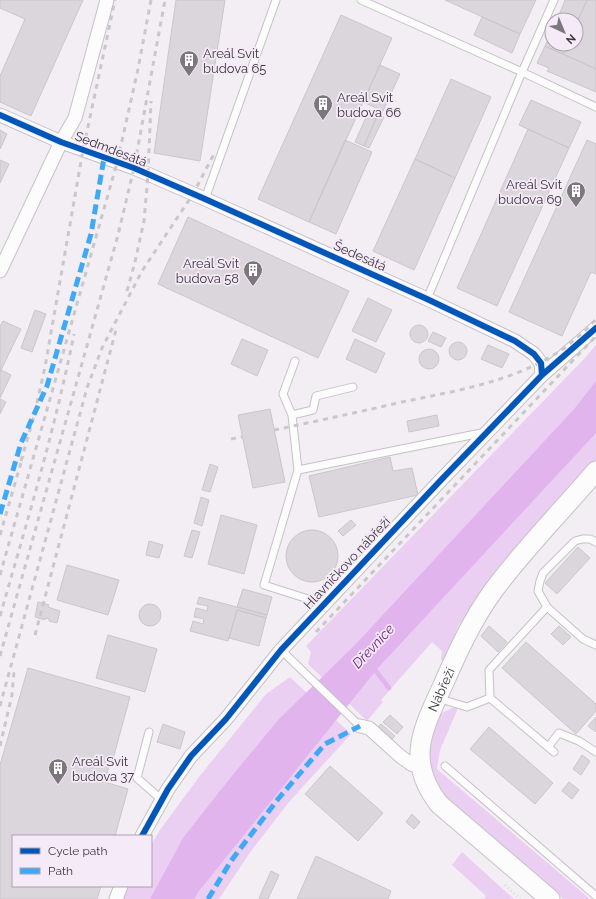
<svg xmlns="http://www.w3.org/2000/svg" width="596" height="899" font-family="Raleway,sans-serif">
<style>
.green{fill:#eacff2}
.water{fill:#e1b4ee}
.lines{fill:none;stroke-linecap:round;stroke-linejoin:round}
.stream{stroke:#e1b4ee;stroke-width:4.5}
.building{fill:#dad6db;stroke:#cac6cb}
.lane-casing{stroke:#c5c1c6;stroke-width:9}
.street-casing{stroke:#c5c1c6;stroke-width:15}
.secondary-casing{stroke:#c5c1c6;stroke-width:21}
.path{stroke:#d9d7da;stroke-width:2.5;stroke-dasharray:1 3;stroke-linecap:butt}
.lane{stroke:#fdfcfd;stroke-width:7}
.street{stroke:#fdfcfd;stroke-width:13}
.secondary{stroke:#fdfcfd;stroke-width:19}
.rail{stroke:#c8c7c9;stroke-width:3;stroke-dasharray:5 5;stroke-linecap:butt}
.quiet{stroke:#3fa9f5;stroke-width:5;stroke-dasharray:10 5;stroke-linecap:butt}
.cycleway-casing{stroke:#f5eaf8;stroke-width:8}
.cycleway{stroke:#0057b8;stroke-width:6}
.labels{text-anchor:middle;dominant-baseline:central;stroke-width:3.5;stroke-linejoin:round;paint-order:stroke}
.poi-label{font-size:13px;fill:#3b373c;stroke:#f5eaf8;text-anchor:start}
.street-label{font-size:13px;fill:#3b373c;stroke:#f5eaf8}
.water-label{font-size:14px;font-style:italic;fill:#6e2381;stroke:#f5eaf8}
</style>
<rect width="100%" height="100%" fill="#f3eef4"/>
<path class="green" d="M596,345V460L476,598L458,627L444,660H441L442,651L432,642L381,700L383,702L367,721L308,664L311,652L306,646L584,359Z
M290,677L351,734L289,802L251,851L219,899H122L127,886H151V845L160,830L199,777L266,694Z
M452,708H458L440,750L437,769L590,899H563L448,801L442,794L432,776L428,755L433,730L438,718L442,713Z
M462,852L514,899H484L486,896L452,865Z"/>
<path class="water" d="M596,381V433L378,668L199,891L194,899H150L183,838L227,782L279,719L354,646L575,408Z"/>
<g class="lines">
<path class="stream" d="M372,666L389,688"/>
</g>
<path class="building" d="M0,0H83L31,116L0,102V76L25,19L0,8Z
M176,0H225L200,161L154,153Z
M445,0H536L520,34Z
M565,0H587L576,24V20H557Z
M587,0H596V69L563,54L567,44H576V24Z
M341,15L392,38L309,222L258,199Z
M482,17L520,34L512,53L474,35Z
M552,30V44H567L563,54L545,46Z
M545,46L596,69V92L547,71L549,68L537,63Z
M380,65L400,74L383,111L363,102Z
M451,79L491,97L455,178L415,159Z
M531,100L581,122L569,148L519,125Z
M369,110L384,117L369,148L364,146L376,119L367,115Z
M367,115L376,119L364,146L355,142Z
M528,129L569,148L497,306L457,288Z
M0,130L7,134L0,149Z
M345,140L372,152L336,234L309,222Z
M587,140L596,144V274L591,272L562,336L509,312Z
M415,159L455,178L414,270L373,251Z
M0,160L9,164L0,183Z
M188,217L349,291L318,358L158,284Z
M368,298L392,310L376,342L352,331Z
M35,310L46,314L32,352L21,348Z
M3,321L21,329L0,372V326Z
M410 334a9 9 0 1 1 18 0a9 9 0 1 1-18 0Z
M433,332L446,338L441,347L428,341Z
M242,339L268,350L257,376L231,364Z
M355,339L385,353L376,373L346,359Z
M449 351a9 9 0 1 1 18 0a9 9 0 1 1-18 0Z
M488,345L509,354L502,368L481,359Z
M419 359a10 10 0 1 1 20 0a10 10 0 1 1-20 0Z
M1,370L11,375L0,398V372Z
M0,399L6,402L0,414Z
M270,409L285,482L253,488L238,415Z
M437,415L439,426L409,432L407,421Z
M390,457L393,471L412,468L418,495L319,517L309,476Z
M210,464L218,467L210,492L202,490Z
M201,497L209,500L202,526L194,523Z
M221,515L257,525L244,574L208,564Z
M351,520L356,525L343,536L338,531Z
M192,530L200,532L192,558L184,556Z
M286 556a26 26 0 1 1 52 0a26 26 0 1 1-52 0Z
M149,541L163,545L159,558L146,555Z
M578,547L590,558L557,594L545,583Z
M67,565L119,580L108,615L57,600Z
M243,589L272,597L267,615L237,607Z
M199,597L267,615L266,618L237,610L228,641L190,631L193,621L203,624L204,619L194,617L196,608L207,611L208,606L197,604Z
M38,602L49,605L48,607L60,611L57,623L49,621V619L45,618V620L35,617Z
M139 615a11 11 0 1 1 22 0a11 11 0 1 1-22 0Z
M237,610L266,618L259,646L229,638Z
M489,626L507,642L498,652L481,636Z
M559,626L571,637L563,645L551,634Z
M108,635L157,649L145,692L96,678Z
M526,642L596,704V711L576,734L502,668Z
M28,668L130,697L111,766H109L105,782L128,789L115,836H13V886H101L97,899H0V765Z
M390,715L403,727L397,734L383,722Z
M596,717V732L588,726Z
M163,724L185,732L180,749L157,742Z
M381,724L395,736L392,739L378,727Z
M489,727L553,783L535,804L470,749Z
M582,755L590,761L581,775L573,769Z
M330,766L383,813L358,841L305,794Z
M569,782L579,790L572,799L562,791Z
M412,814L420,822L414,829L406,822Z
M316,856L391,891L388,899H297Z
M271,871L279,875L268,899H261L259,898Z"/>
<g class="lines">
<defs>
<path id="lane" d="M361,0L522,72L596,107
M205,199L276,0
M427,299L522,72L554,0
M295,361L283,394L292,415L298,470
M292,415L313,410L316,396L353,387
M596,542L590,539H582L575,541L543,573L540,581L538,591L547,607L583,639L596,645
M324,604L264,585L298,470L486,432
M281,650L360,726
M437,698L467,707L490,698L554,752
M490,698L489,670L547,607
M149,732L137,778L162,800
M548,747L559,733L579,741L596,752
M445,766L596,896"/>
<path id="street" d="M0,115L61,142L134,168L205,199L427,299L515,341L534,354L541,363L542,375
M0,271L61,142L75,118L107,0
M360,726L369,728L400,756L411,764L421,768
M142,836L168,789L191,756L226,719L281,650L441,480L542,375L596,328
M116,899L121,886"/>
<g id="secondary">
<path id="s1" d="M550,899L439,804C405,760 423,729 443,685C457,653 472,620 493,591C524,549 562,511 596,471"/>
</g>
</defs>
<use href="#lane" class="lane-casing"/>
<use href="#street" class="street-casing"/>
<use href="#secondary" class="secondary-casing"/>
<path class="path" d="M505,885L520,899"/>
<use href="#lane" class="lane"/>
<use href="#street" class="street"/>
<use href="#secondary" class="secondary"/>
<path class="rail" d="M127,291L135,262L144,221L148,175L151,101
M274,430C317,421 359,412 402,402C471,388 548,376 596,319
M231,439L242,437
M21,461L34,416L45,367L83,150L115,0
M0,535L23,456
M0,575L117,163L138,69L151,0
M0,616C27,522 55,429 74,334
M316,632L596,336
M35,635L117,326
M0,656L118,235L134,168L165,0
M0,706L87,388L102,348L142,271L193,194L215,152
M0,746L12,695L14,672"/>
<path class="quiet" d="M0,514L21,443L47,386L91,234L104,158
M208,899L231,861L278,799L325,744L360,726"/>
<defs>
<path id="cycleway" d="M0,115L61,142L134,168L205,199L427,299L515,341L534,354L541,363L542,375
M142,836L168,789L191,756L226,719L281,650L441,480L542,375L596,328"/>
</defs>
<use href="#cycleway" class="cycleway-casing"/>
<use href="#cycleway" class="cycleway"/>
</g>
<defs>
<symbol id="building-pin" viewBox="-11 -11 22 30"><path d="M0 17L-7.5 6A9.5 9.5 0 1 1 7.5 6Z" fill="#7b777c" stroke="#f5eaf8"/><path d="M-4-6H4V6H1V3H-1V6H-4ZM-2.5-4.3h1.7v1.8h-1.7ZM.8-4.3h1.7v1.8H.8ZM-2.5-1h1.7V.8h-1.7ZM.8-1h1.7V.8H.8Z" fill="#fff"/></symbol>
</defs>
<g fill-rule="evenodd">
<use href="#building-pin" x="178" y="49" width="22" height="30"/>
<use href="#building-pin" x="312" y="93" width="22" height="30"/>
<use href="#building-pin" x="565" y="180" width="22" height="30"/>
<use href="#building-pin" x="242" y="259" width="22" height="30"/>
<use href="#building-pin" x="47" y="757" width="22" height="30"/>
</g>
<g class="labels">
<g class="poi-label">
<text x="203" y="53">Areál Svit<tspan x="203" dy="15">budova 65</tspan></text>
<text x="337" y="97">Areál Svit<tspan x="337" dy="15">budova 66</tspan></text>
<text x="562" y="184" text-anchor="end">Areál Svit<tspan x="562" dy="15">budova 69</tspan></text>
<text x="239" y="263" text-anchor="end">Areál Svit<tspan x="239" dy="15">budova 58</tspan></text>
<text x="72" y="761">Areál Svit<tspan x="72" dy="15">budova 37</tspan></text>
</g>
<g class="street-label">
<text transform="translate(111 149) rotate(21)">Sedmdesátá</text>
<text transform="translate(360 256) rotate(24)">Šedesátá</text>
<text transform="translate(347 563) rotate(-47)">Hlavničkovo nábřeží</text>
<text stroke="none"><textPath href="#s1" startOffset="269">Nábřeží</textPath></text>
</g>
<g class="water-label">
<text transform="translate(373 646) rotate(-47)">Dřevnice</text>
</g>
</g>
<rect x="12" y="835" width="140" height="52" fill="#f5eaf8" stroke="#aba2ad"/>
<rect x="20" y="848" width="20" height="6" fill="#0057b8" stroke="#aba2ad"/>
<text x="48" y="855" font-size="12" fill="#3b373c">Cycle path</text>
<rect x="20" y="868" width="20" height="6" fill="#3fa9f5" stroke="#aba2ad"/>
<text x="48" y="875" font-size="12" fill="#3b373c">Path</text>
<g transform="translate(564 32) rotate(136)"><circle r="19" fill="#f5eaf8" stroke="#aba2ad"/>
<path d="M0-3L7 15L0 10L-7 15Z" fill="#7b777c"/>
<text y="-6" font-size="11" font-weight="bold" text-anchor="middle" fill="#3b373c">N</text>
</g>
</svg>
